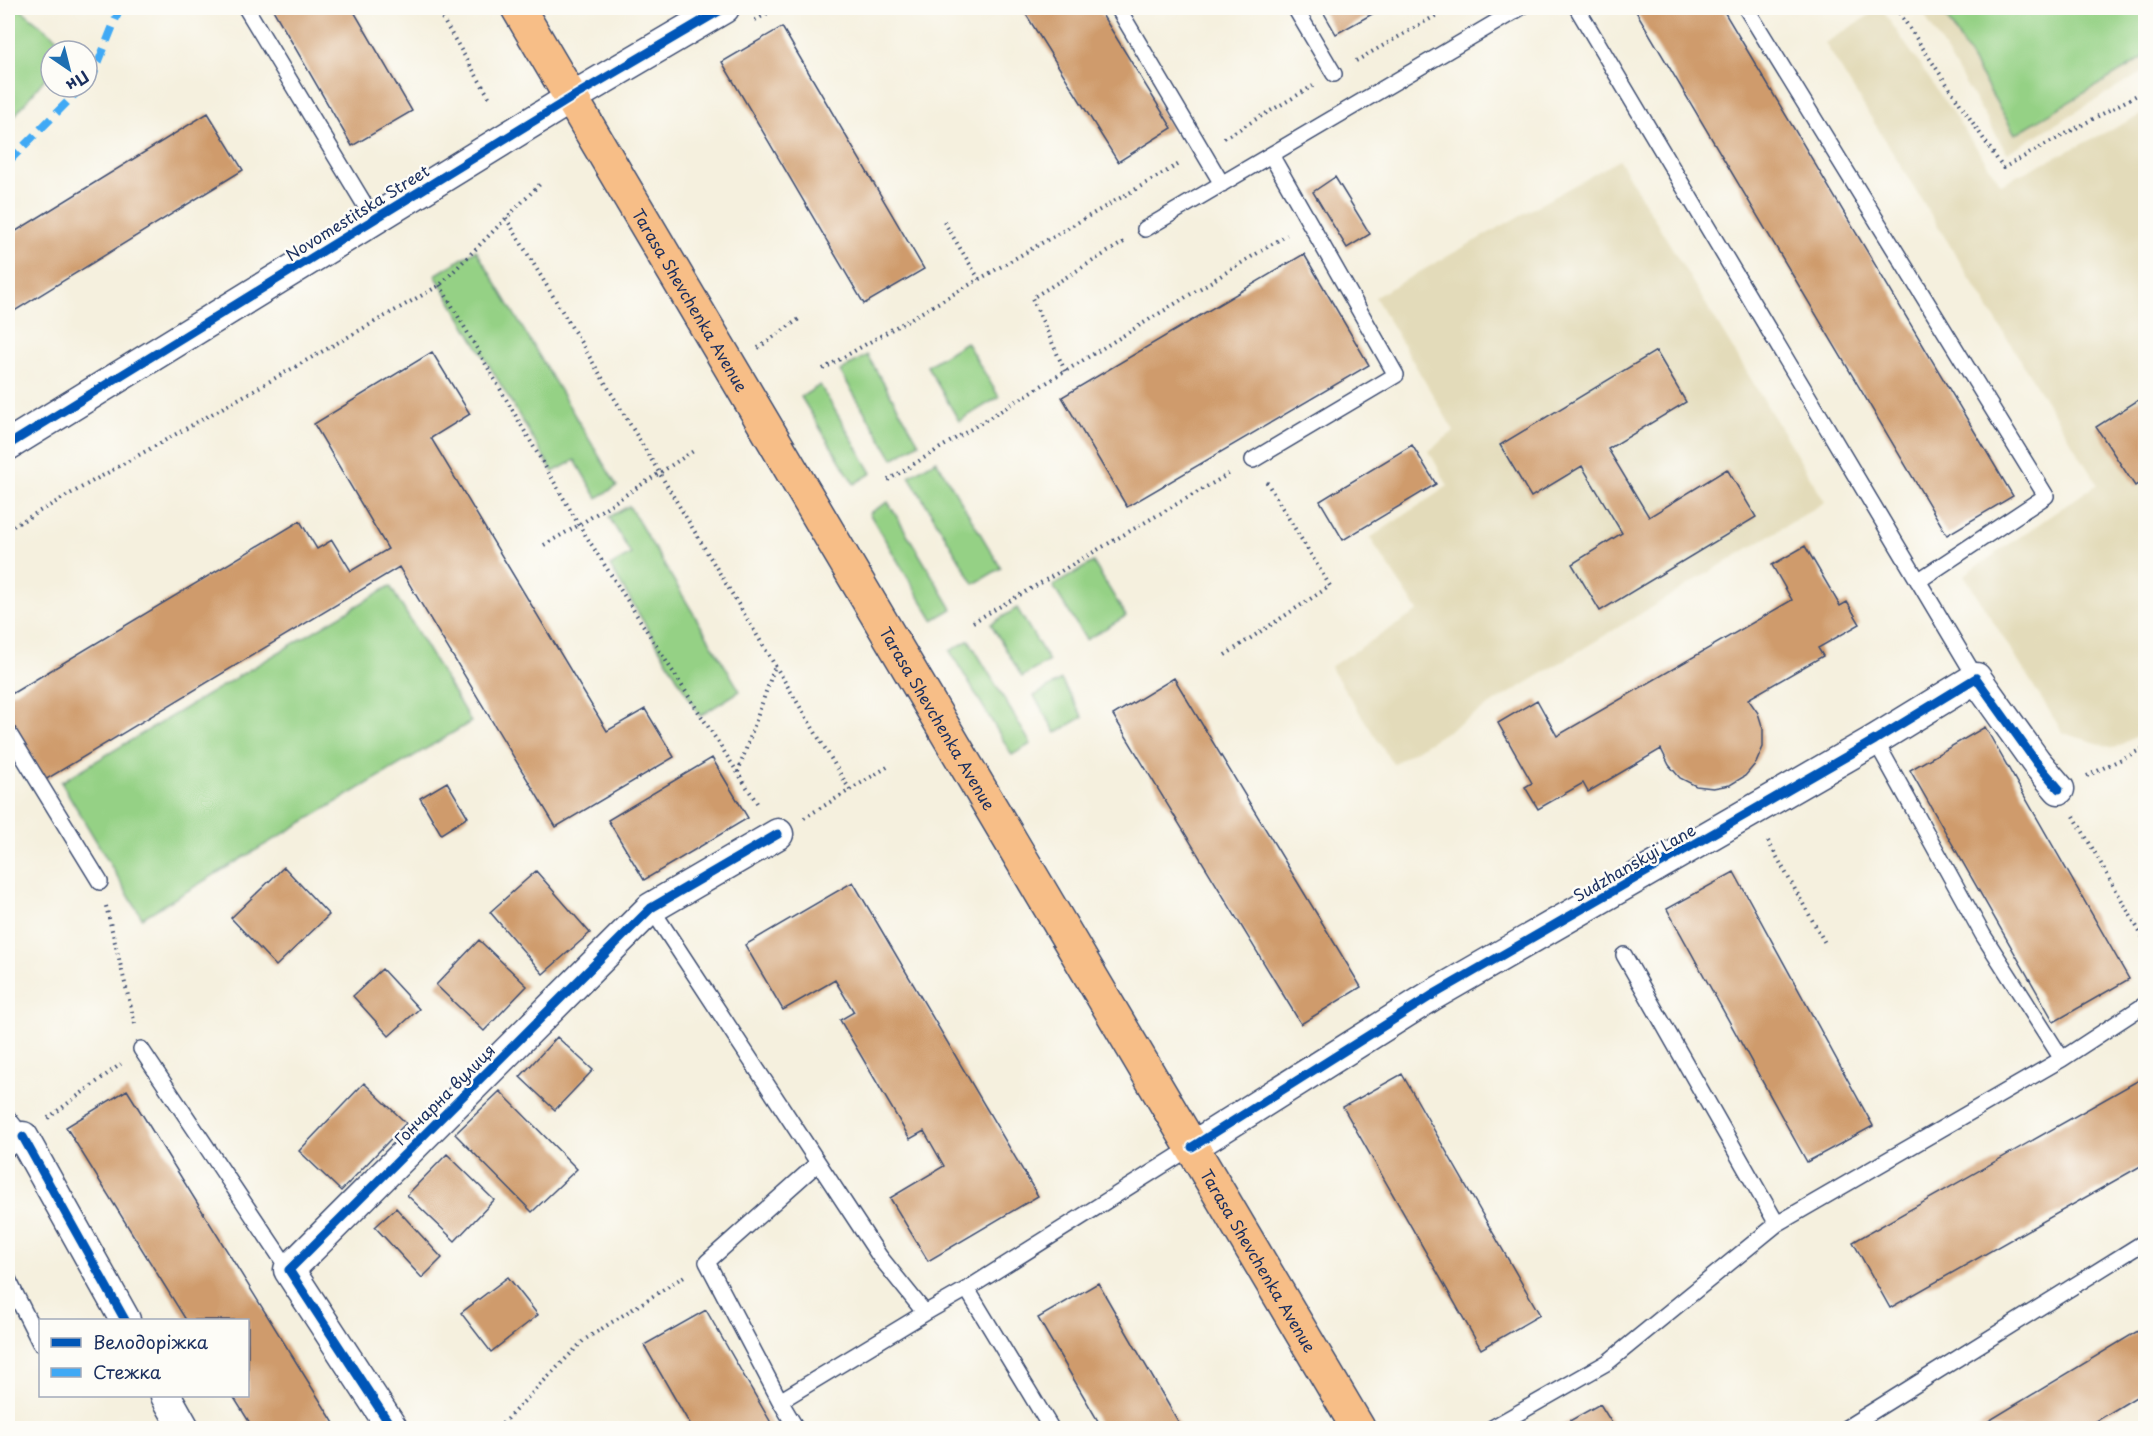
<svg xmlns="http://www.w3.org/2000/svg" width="2153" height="1436" font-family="'Playpen Sans',sans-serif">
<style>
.built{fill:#e3dbba}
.green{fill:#95d185;stroke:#588072;stroke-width:1.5}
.building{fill:#cf9b6c}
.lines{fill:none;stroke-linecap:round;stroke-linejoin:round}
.lane-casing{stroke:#3c4c71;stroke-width:18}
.street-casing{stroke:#3c4c71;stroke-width:33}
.primary-casing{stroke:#3c4c71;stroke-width:36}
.path{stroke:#3c4c71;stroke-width:4;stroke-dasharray:1.5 4.5;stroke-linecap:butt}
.lane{stroke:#fff;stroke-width:15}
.street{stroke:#fff;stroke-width:30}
.primary{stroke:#f7be87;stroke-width:33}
.quiet{stroke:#3fa9f5;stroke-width:8;stroke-dasharray:15 8;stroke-linecap:butt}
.cycleway-casing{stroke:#fdfcf7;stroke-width:13}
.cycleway{stroke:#0057b8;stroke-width:9}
.labels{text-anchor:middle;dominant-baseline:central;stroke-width:5;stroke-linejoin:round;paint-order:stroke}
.street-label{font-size:16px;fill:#1b2f5e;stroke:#fdfcf7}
</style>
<rect width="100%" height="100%" fill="#fdfcf7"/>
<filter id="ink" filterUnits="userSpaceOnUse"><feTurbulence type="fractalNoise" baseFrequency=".0167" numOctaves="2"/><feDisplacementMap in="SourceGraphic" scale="12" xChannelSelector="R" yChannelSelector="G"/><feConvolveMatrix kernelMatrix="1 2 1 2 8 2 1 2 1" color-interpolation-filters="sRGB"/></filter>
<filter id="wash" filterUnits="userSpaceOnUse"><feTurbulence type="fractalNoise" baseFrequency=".008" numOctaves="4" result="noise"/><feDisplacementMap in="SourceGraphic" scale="24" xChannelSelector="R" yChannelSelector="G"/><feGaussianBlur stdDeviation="1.35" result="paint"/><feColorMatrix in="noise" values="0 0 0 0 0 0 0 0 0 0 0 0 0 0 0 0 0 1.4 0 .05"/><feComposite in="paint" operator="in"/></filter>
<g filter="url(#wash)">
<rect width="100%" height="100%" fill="#f5f0de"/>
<path class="built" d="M1881,8L2001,184L2145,113V732L2114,748L2063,733L1964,575L2097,484L1825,43Z
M1920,8H2145V71L2007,153Z
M1619,160L1825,502L1393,764L1330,667L1418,611L1370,538L1448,486L1429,451L1454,431L1375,297Z"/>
<path class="green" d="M8,8H19L70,49L68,51H51V71L8,124Z
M1941,8H2145V57L2015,134Z
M476,250L617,486L597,498L575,460L553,472L435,275Z
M966,342L999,397L959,421L927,366Z
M867,355L919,443L893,459L840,371Z
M820,385L872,473L854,484L801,397Z
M936,460L1001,568L974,584L909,476Z
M888,502L952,609L933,620L869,513Z
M629,506L740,691L700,716L610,566L631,554L609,517Z
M1093,562L1126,616L1086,640L1053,586Z
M390,586L471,722L142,918L61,782Z
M1017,608L1049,661L1022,677L991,624Z
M969,640L1031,744L1012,755L950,651Z
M1061,680L1083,717L1056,733L1034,696Z"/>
<g id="blocks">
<path class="building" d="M272,8H352L412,111L352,146Z
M1022,8H1098L1172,128L1118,162Z
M1321,8H1383L1336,34Z
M1634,8H1722L2013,496L1947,535Z
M782,27L924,269L864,304L722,62Z
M208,113L243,170L8,315V236Z
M1335,177L1370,234L1347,248L1313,192Z
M1304,254L1369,365L1127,507L1062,397Z
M1656,351L1686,402L1608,449L1649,517L1727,469L1756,517L1600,611L1572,564L1622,533L1582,466L1531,497L1500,445Z
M432,352L470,414L431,438L607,731L645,709L674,757L556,827L399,567L45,780L8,718V696L300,521L317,549L332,540L351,571L388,549L314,424Z
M2146,395V479L2135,486L2096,427Z
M1412,445L1436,484L1343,540L1320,501Z
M1805,546L1840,606L1847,602L1860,624L1818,648L1823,656L1748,699L1758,713L1763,729V747L1756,763L1745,776L1730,785L1713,788L1696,786L1680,778L1669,765L1661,749L1588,792L1583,783L1538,809L1525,787L1532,783L1498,723L1537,700L1557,736L1792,600L1772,565Z
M1174,678L1361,987L1301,1024L1113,715Z
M1985,727L2129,979L2054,1022L1910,770Z
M712,758L748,818L644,880L608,820Z
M447,782L468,817L441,834L420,798Z
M284,867L329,915L276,966L231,918Z
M536,871L590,933L543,974L490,912Z
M1734,872L1873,1126L1807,1162L1667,909Z
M853,882L1038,1196L928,1261L890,1198L944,1166L924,1131L910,1139L840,1020L854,1012L835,980L783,1010L745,945Z
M479,940L527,986L484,1031L436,985Z
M382,969L419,1009L389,1036L353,996Z
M557,1037L593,1070L555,1110L520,1077Z
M1402,1074L1540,1315L1481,1349L1343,1107Z
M2146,1076V1163L1890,1308L1853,1242Z
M364,1083L406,1123L341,1191L299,1151Z
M127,1090L337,1428H253L233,1396H248V1320H186L66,1127Z
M500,1091L577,1169L532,1212L455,1134Z
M447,1154L494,1200L455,1241L407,1195Z
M396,1208L442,1258L422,1278L375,1227Z
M508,1277L538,1315L491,1352L461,1313Z
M1098,1283L1182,1428H1102L1038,1318Z
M706,1310L774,1428H692L644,1345Z
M2146,1326V1391L2085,1428H1977Z
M1600,1404L1615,1428H1557Z"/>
</g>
</g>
<g filter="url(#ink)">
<use href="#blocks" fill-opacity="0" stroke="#3c4c71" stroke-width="1.5"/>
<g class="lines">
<defs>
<path id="lane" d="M246,8L374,220
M1118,8L1222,184
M1295,8L1334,74
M1577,8L1976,678
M1746,8L2046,496L1918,581
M1145,229L1520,8
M1253,460L1396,375L1271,155
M8,732L100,882
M1875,740L1983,935L2062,1059
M651,908L880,1257L925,1313L967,1289L1192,1147
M1624,955L1777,1224
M141,1049L289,1270
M8,1118L23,1137L8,1149
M8,1279L40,1343
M967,1289L1051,1428
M780,1401L707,1262L818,1163
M796,1428L780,1401L925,1313
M1492,1428L1608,1362L1777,1224L2062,1059L2146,1004
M1846,1428L2146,1241"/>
<path id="street" d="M8,445L571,98L724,8
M23,1137L125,1320
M1192,1147L1431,996L1875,740L1976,678L2036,762L2059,789
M166,1396L184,1428
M392,1428L289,1270L651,908L778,834"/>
<g id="primary">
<path id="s1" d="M518,8L1358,1428"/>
</g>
</defs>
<use href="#lane" class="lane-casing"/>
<use href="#street" class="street-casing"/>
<use href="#primary" class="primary-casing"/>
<path class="path" d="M436,8L491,100
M1896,8L2003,168L2146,90
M755,20L778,8
M1356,61L1449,8
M1224,138L1313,86
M506,218L850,790
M944,222L979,279
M440,285L579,525L759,806
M758,348L799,319
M823,369L1181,163
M1065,371L1032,298L1124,242
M888,480L1287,235
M8,529L440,285L540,184
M544,545L579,525L695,450
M973,622L1232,472
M1225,655L1330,586L1266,481
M738,772L775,666
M2087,776L2146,747
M2074,816L2146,943
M804,818L889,766
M1768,841L1825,943
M106,906L135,1024
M48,1118L121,1064
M498,1428L584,1340L686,1275"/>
<use href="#lane" class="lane"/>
<use href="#street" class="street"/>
<use href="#primary" class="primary"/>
<path class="quiet" d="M87,82L93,76L120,8
M8,162L82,87"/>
<defs>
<path id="cycleway" d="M8,445L571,98L724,8
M23,1137L125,1320
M1192,1147L1431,996L1875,740L1976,678L2036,762L2059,789
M392,1428L289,1270L651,908L778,834"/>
</defs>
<use href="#cycleway" class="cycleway-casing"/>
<use href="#cycleway" class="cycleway"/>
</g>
</g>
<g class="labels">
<g class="street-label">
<text transform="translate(357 212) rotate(-32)">Novomestitska Street</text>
<text stroke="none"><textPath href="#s1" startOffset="339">Tarasa Shevchenka Avenue</textPath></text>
<text stroke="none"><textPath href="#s1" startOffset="825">Tarasa Shevchenka Avenue</textPath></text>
<text transform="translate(1634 862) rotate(-30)">Sudzhanskyi Lane</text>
<text transform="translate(444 1094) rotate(-45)">Гончарна вулиця</text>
<text stroke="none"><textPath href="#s1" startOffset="1455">Tarasa Shevchenka Avenue</textPath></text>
</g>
</g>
<rect width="2153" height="1436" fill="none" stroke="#fdfcf7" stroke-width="30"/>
<rect x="39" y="1319" width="210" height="78" fill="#fdfcf7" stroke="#a3aaba" stroke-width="1.5"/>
<rect x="51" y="1338" width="30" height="9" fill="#0057b8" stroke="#a3aaba" stroke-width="1.5"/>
<text x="93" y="1349" font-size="18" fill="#1b2f5e">Велодоріжка</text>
<rect x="51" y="1368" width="30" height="9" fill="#3fa9f5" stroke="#a3aaba" stroke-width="1.5"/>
<text x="93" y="1379" font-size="18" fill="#1b2f5e">Стежка</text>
<g transform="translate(69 69) rotate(145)"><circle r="28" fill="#fdfcf7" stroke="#a3aaba" stroke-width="1.5"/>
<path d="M0-4.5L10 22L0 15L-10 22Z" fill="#1f6fb2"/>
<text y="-9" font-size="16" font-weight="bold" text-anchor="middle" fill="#1b2f5e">Пн</text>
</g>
</svg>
